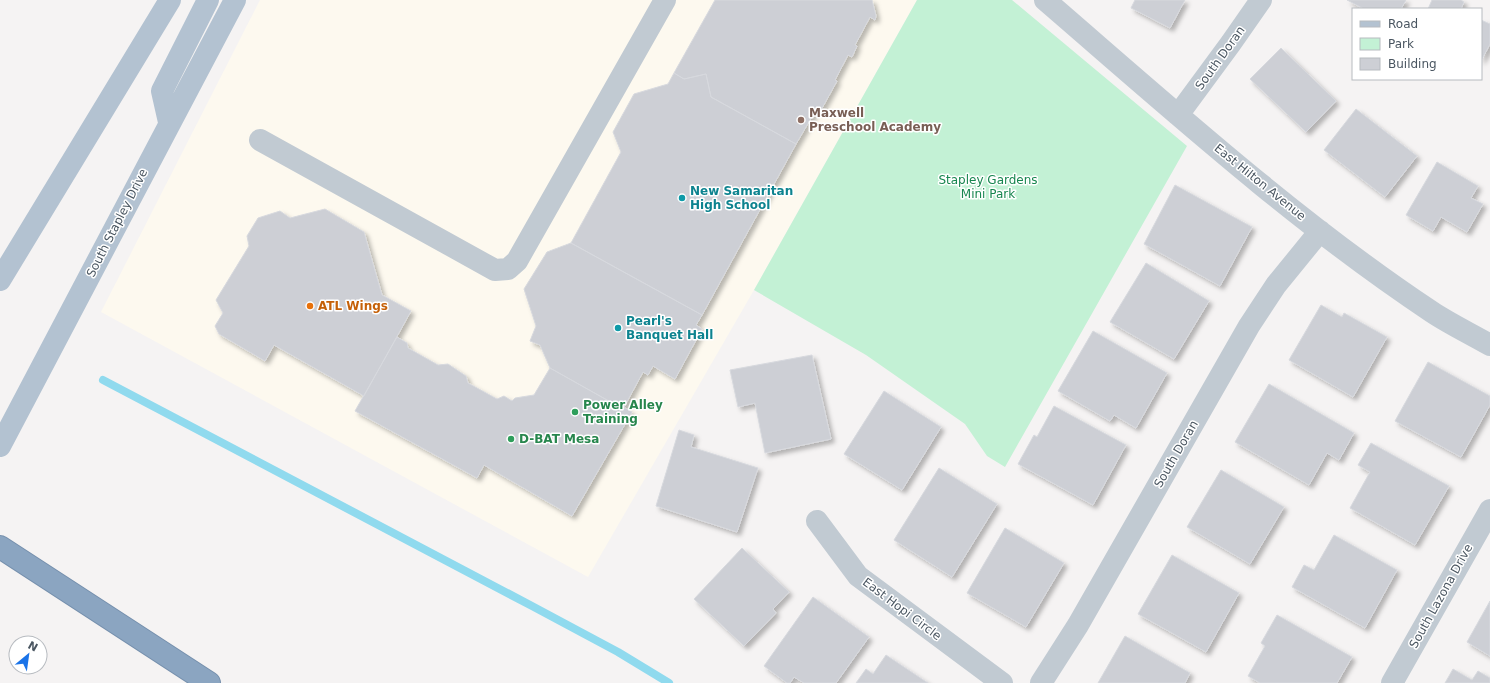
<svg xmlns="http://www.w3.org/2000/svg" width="1490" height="683" font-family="'DejaVu Sans',sans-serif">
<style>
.commercial{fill:#fdf9ef}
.green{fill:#c3f1d5}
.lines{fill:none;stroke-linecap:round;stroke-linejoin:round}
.stream{stroke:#90daee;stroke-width:8}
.building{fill:#cdcfd5;stroke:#d7d9de;filter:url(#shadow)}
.highway-casing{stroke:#7690ad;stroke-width:24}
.minor{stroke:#c1cad2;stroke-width:22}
.major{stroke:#b3c2d1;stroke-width:22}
.highway{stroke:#8ba5c1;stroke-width:22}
.education-dot{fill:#8d6e63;stroke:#fff;stroke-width:1.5}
.culture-dot{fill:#0f9aa8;stroke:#fff;stroke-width:1.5}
.food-dot{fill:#e8710a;stroke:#fff;stroke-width:1.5}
.leisure-dot{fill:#2e9e5b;stroke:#fff;stroke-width:1.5}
.labels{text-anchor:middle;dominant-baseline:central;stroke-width:3;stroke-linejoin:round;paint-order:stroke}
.street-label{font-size:12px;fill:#4a5661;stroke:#fff}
.education-label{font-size:12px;font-weight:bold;fill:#785e54;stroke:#fff;text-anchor:start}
.park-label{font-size:12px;fill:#17864f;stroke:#fff}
.culture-label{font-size:12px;font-weight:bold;fill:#0d838f;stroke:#fff;text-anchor:start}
.food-label{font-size:12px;font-weight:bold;fill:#c56008;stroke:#fff;text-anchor:start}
.leisure-label{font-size:12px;font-weight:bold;fill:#27864d;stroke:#fff;text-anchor:start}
</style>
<defs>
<filter id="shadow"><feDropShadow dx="3.5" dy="3.5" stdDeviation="2" flood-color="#0004"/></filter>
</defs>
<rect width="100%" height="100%" fill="#f5f3f3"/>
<path class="commercial" d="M260,0H917L754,290L588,577L101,312Z"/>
<path class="green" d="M917,0H1012L1187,146L1005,467L987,456L965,424L866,355L754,290Z"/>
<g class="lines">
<path class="stream" d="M103,380L532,606L618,652L669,683"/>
</g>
<path class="building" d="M715,0H872L876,16L875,20L870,17L855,45L857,46L852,57L848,55L835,80L837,81L821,110L817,108L796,144L711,97L706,74L684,79L674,73Z
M1135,0H1185L1170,28L1131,8Z
M1347,0H1406L1401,9H1364Z
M1432,0H1461L1464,2L1461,9H1428Z
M1481,20L1490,24V44L1481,61Z
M1281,48L1336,101L1306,132L1250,79Z
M674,73L684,79L706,74L711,97L796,144L702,315L571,243L621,152L613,132L634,94L668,84Z
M1356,109L1417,156L1385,197L1324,150Z
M1437,162L1478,186L1471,198L1483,204L1467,232L1441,217L1433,231L1406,215Z
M1175,185L1252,227L1220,286L1144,244Z
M325,209L364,232L382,295L411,311L364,396L274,345L265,361L219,334L215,326L223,313L216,300L249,246L247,236L258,218L280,211L290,218Z
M571,243L702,315L696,325L702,329L675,379L653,366L648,375L643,372L623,409L550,368L540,345L530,341L536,326L524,289L547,252Z
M1146,263L1209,301L1174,359L1110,322Z
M1321,305L1342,317L1344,313L1387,337L1353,397L1289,360Z
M1093,331L1167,373L1136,428L1114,415L1110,421L1058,391Z
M397,337L407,343L408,348L438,365L448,364L466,376L468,383L497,399L504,396L512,401L515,398L534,395L550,368L623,409L625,408L632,412L572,516L484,465L477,478L355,411Z
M812,355L831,439L765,453L755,403L738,407L730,370Z
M1428,362L1490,396V405L1461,457L1395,421Z
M1269,384L1354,433L1339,460L1327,453L1309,485L1235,442Z
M884,391L941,427L902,490L844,454Z
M1054,406L1126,445L1093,505L1018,464L1034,435L1037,437Z
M679,430L694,435L691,447L758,468L737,532L656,506Z
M1371,443L1449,486L1415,545L1350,508L1370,472L1358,465Z
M939,468L997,504L952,577L894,540Z
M1221,470L1284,507L1250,564L1187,527Z
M1005,528L1064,563L1026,627L967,593Z
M1334,535L1397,570L1365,628L1292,587L1304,565L1314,570Z
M742,548L789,592L773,609L776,613L744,646L694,599Z
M1172,555L1239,593L1206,652L1138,614Z
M813,597L869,637L836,683H804L794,677L790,683H787L764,666Z
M1490,601V656L1467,642Z
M1277,615L1352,657L1337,683H1260L1248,676L1265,646L1261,643Z
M1125,636L1190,673L1185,683H1098Z
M886,655L928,683H856L866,669L873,674Z
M1453,669L1472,680L1478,671L1490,678V683H1445Z"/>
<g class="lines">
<defs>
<path id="highway" d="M0,547L209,683"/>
</defs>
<use href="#highway" class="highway-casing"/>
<path class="minor" d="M1045,0C1169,107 1295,221 1432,312C1450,324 1471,334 1490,345
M1178,115L1231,43L1261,0
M260,140L495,270L508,269L517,261L665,0
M817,521L858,576L1002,683
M1041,683L1078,625L1249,326L1276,285L1320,231
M1392,683L1490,510"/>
<path class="major" d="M169,122L162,91L208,0
M0,280L170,0
M0,446L235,0"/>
<use href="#highway" class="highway"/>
</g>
<circle class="education-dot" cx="801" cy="120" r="4"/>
<g class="culture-dot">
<circle cx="682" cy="198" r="4"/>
<circle cx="618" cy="328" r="4"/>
</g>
<circle class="food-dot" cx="310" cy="306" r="4"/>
<g class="leisure-dot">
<circle cx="575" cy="412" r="4"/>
<circle cx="511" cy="439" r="4"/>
</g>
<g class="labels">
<g class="street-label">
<text transform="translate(1220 58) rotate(-54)">South Doran</text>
<text transform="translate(1260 182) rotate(39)">East Hilton Avenue</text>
<text transform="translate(117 223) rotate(-63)">South Stapley Drive</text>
<text transform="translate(1176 454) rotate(-60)">South Doran</text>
<text transform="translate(1441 596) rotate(-61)">South Lazona Drive</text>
<text transform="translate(902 609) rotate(37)">East Hopi Circle</text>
</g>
<g class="education-label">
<text x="809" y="113">Maxwell<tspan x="809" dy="14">Preschool Academy</tspan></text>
</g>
<g class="park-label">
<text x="988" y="180">Stapley Gardens<tspan x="988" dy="14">Mini Park</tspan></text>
</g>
<g class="culture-label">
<text x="690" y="191">New Samaritan<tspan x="690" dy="14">High School</tspan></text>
<text x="626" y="321">Pearl's<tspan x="626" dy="14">Banquet Hall</tspan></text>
</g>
<g class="food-label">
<text x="318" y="306">ATL Wings</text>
</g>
<g class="leisure-label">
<text x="583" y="405">Power Alley<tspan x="583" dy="14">Training</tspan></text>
<text x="519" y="439">D-BAT Mesa</text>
</g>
</g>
<rect x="1352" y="8" width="130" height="72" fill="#ffffff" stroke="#b7bbc0"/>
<rect x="1360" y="21" width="20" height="6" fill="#b3c2d1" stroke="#b7bbc0"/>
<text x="1388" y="28" font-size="12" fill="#4a5661">Road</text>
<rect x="1360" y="38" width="20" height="12" fill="#c3f1d5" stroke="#b7bbc0"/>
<text x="1388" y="48" font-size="12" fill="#4a5661">Park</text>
<rect x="1360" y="58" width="20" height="12" fill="#cdcfd5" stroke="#b7bbc0"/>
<text x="1388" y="68" font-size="12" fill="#4a5661">Building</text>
<g transform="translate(28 655) rotate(29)"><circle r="19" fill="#ffffff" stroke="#b7bbc0"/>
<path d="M0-3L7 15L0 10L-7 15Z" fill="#1a73e8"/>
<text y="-6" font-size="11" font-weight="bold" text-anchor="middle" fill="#4a5661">N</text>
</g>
</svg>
